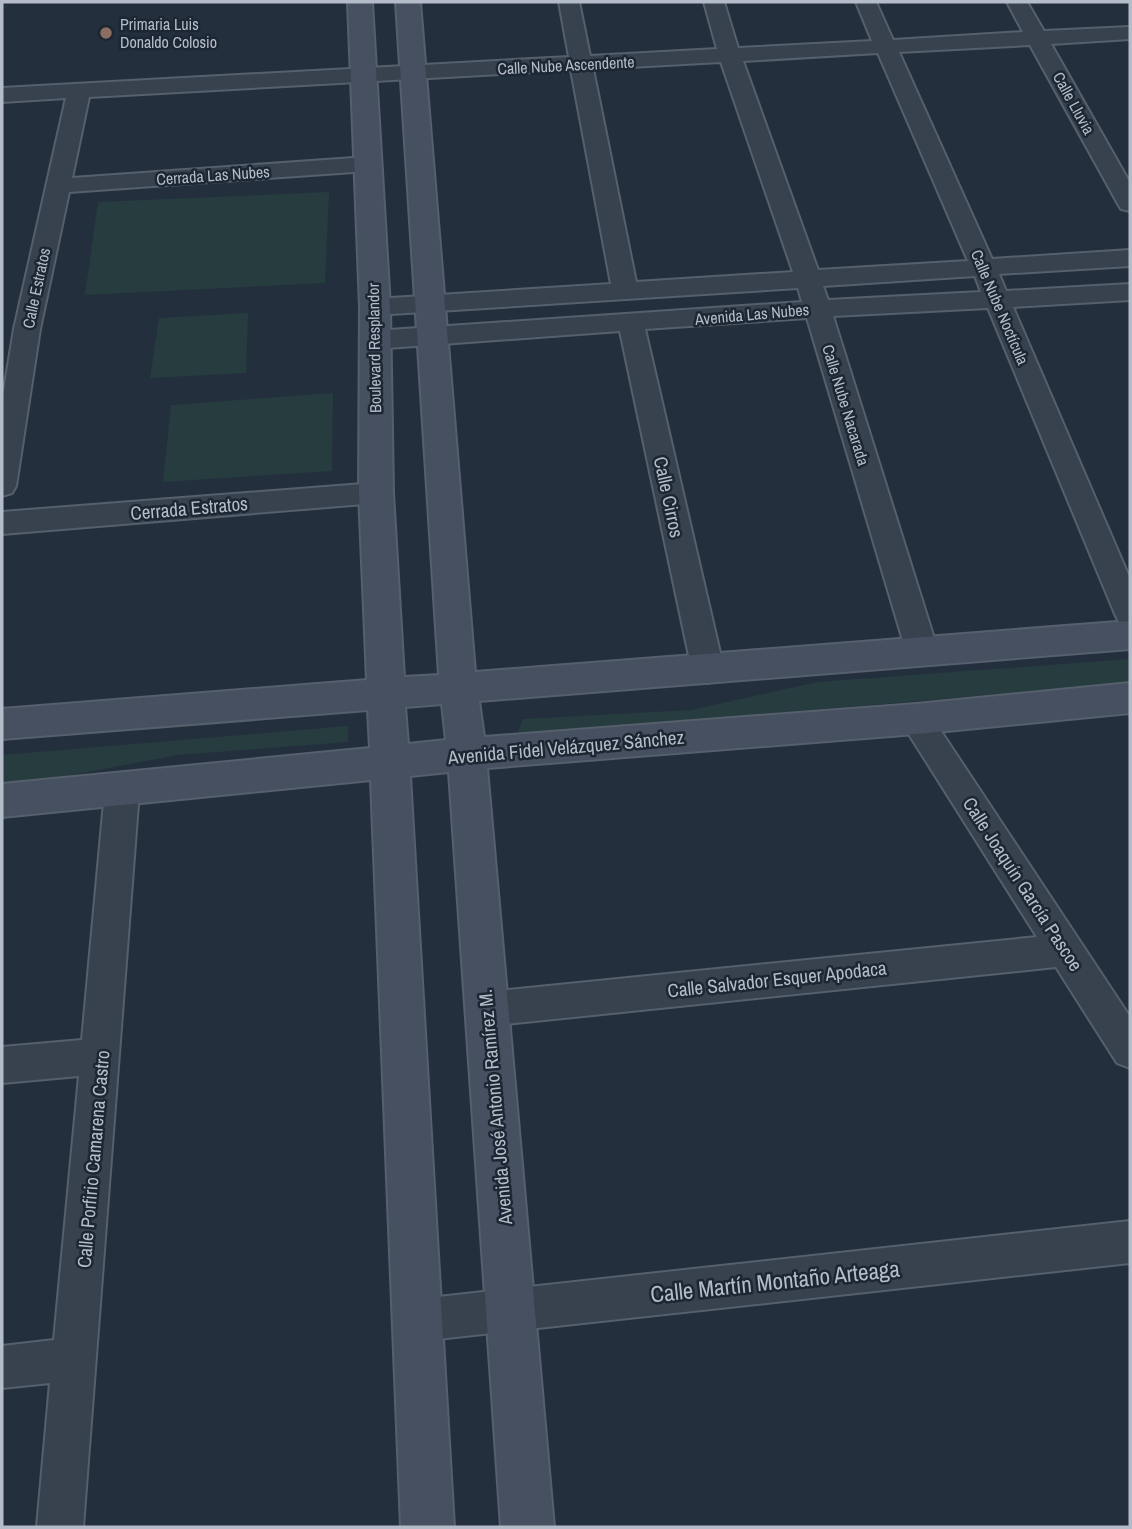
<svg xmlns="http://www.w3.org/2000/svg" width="1132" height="1529" font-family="'Archivo Narrow',sans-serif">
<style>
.green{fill:#263c3f}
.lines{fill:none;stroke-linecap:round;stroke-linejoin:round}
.street-casing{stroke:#565f6c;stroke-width:4}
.secondary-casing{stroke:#565f6c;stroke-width:4}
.street{fill:#38414e;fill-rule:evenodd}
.secondary{fill:#465061;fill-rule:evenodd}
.education-dot{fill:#8d6e63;stroke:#1d2633;stroke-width:2.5}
.labels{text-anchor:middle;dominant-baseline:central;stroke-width:5;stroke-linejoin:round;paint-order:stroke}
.far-poi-label{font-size:16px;fill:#b4bcc9;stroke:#1d2633;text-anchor:start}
.far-street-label{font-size:16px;fill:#b4bcc9;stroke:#1d2633}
.street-label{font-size:19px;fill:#b4bcc9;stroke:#1d2633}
.near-street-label{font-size:23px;fill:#b4bcc9;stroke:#1d2633}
</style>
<rect width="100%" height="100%" fill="#242f3e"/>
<path class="green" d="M329,192L325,283L85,295L98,202Z
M248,313L246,373L150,378L159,318Z
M333,393L332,471L163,482L171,405Z
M1130,659V683L517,735L523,719L691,710L817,682Z
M348,726V742L178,755L46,780L2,784V755Z"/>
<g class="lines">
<defs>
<path id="street" d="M559,2H579L590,56L717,49L704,2H724L738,48L872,41L856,2H876L893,40L1023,32L1007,2H1027L1044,31L1130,27V39L1051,44L1130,183V211L1121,209L1118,204L1030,45L899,52L992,259L1130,250V266L999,274L1006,291L1130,284V300L1013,307L1130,579V626L1119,622L1115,614L988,308L833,316L938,651L933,660L922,663L911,660L906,651L807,318L645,329L724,670L719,679L708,683L697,679L692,670L620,331L374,349L365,346L361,340L365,334L374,331L802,302L798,288L375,315L366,313L362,307L366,301L375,299L611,284L571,70L89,97L72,178L368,157L376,159L380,164L376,169L368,171L69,192L40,329L16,486L12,493L2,496V402L14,329L66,98L2,102V88L569,57ZM878,53L968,261L818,270L743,61ZM721,62L793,272L636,282L593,69ZM975,276L981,292L828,300L823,286Z
M376,483L386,486L390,493L386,500L376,503L2,534V512Z
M916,706L927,710L1130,1017V1068L1117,1063L1056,967L487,1026L474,1021L468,1009L474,997L487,992L1037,937L905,728L900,719L905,710Z
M122,777L134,781L139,791L83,1527H37L50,1383L2,1388V1346L54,1340L79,1076L2,1083V1047L82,1040L105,791L110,781Z
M1130,1221V1263L420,1341L405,1335L399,1320L405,1305L420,1299Z"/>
<path id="secondary" d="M348,2H372L390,307L393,493L404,677L439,675L396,2H420L475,672L1130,621V649L479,701L484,737L916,704L1130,683V713L916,734L487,768L554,1527H501L449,772L410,776L454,1527H401L371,780L2,817V784L370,748L368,710L2,739V709L367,680L359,493L360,307ZM442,704L446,740L408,744L405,707Z"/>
</defs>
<use href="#street" class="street-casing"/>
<use href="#secondary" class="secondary-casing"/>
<use href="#street" class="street"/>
<use href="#secondary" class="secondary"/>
</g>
<circle class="education-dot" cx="106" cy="33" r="7"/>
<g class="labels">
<g class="far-poi-label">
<text x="120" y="24">Primaria Luis<tspan x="120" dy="18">Donaldo Colosio</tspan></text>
</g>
<g class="far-street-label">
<text transform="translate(566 65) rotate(-3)">Calle Nube Ascendente</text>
<text transform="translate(1074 103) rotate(61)">Calle Lluvia</text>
<text transform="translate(213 175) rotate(-4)">Cerrada Las Nubes</text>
<text transform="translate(36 288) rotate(-78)">Calle Estratos</text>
<text transform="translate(1000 307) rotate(67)">Calle Nube Noctícula</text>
<text transform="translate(752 314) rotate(-5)">Avenida Las Nubes</text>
<text transform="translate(374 348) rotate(-91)">Boulevard Resplandor</text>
<text transform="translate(846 405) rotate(73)">Calle Nube Nacarada</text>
</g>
<g class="street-label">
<text transform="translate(669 497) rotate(78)">Calle Cirros</text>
<text transform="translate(189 508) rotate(-5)">Cerrada Estratos</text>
<text transform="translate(566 747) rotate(-5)">Avenida Fidel Velázquez Sánchez</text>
<text transform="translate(1023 884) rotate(57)">Calle Joaquín García Pascoe</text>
<text transform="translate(777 979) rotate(-6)">Calle Salvador Esquer Apodaca</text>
<text transform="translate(495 1107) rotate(-95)">Avenida José Antonio Ramírez M.</text>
<text transform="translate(93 1159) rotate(-85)">Calle Porfirio Camarena Castro</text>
</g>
<g class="near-street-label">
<text transform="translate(775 1281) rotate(-6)">Calle Martín Montaño Arteaga</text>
</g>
</g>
<rect width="1132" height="1529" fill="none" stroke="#b4bcc9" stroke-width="7"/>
</svg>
